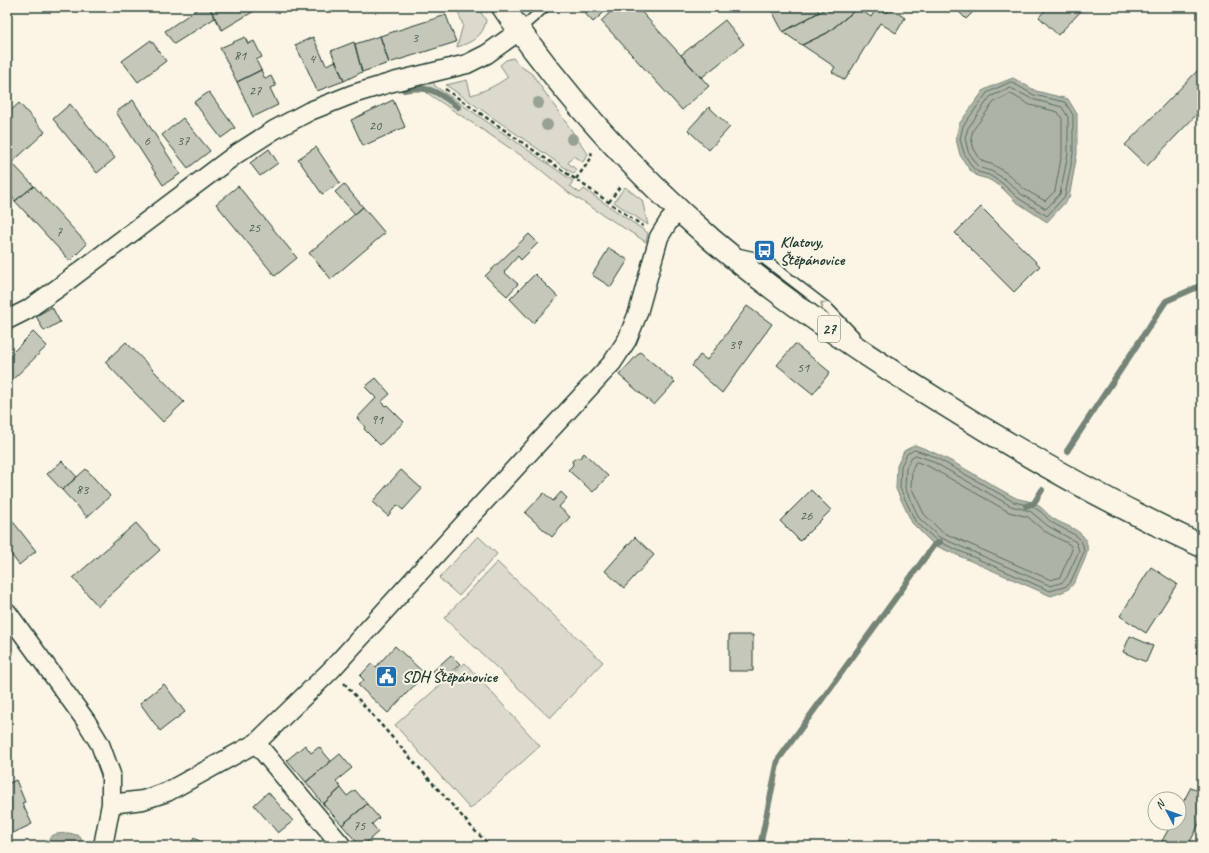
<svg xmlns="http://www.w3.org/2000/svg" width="1209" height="853" font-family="Caveat,sans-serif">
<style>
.green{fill:#dcdacc;stroke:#7e8c80}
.water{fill:#aeb3a7;stroke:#758479}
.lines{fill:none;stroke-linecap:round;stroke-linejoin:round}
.shore{stroke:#586c62;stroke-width:1}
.stream{stroke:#758479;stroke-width:6}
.building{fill:#c5c7b9;stroke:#1f3d34}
.lane-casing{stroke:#1f3d34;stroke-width:12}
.street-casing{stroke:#1f3d34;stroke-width:21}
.primary-casing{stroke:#1f3d34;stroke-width:25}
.path{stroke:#1f3d34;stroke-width:2.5;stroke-dasharray:4 3;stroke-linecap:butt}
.lane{stroke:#fcf5e5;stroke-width:9}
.street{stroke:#fcf5e5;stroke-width:18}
.primary{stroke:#fcf5e5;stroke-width:22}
.tree{fill:#97a194}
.oneway{stroke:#8e998c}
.labels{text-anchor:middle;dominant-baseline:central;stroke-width:4;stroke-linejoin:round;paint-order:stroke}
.number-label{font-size:14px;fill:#486055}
.shield{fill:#fcf5e5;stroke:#617469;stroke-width:1}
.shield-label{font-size:15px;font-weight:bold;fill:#1f3d34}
.poi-label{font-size:16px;font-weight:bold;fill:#1f3d34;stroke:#fcf5e5;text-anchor:start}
</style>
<rect width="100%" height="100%" fill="#fcf5e5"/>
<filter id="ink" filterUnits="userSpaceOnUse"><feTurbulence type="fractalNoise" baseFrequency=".025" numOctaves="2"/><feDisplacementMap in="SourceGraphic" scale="8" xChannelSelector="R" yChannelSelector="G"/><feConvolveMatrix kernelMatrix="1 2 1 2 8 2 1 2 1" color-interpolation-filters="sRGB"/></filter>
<g filter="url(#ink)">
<path class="green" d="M473,7H477L486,20C484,36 471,43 457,47L463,25L458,12Z
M513,58L519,65L532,74L588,154L583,162L573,156L568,163L577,170L574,174L446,85L467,80L471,95C484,91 496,86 508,77L500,65L506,60Z
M433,82L435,86L573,181L570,186L580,193L584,189L648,233L646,242L569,193L531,162L427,93L419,85Z
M625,187L642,200L648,225L614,202Z
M478,536L497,554L459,596L439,578Z
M497,562L603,662L550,718L444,618Z
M465,663L540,746L470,809L395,725Z"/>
<path class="water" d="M1013,78L1036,91L1068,99L1077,114V154L1069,198L1047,222L1015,201L1000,186L988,179L977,176L969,169L960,155L956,139L959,124L984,90L995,85Z
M915,445C950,457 980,479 1012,496C1018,500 1026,500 1032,502C1041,505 1046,514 1054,519C1063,525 1075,527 1083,536C1092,547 1085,559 1080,570C1072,589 1070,590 1051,596L934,545L912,523L896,489L897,466L904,451Z
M69,833L80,836L83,846H48C48,832 58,834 69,833Z"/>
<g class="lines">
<path class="shore" d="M1011,82L1034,95L1065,102L1073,115V154L1065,196L1047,216L1018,198L1002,183L989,175L978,172L972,167L964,153L960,139L963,126L987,93Z
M1011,88L1032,99L1062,107L1068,117V154L1060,194L1046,209L1021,194L1005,179L991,171L981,168L976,163L968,151L965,138L968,128L990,97Z
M1011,94L1030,105L1058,112L1062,119V153L1055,191L1045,201L1024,189L1008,174L994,165L984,162L980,159L974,149L971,138L973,130L994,102Z
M915,450L933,456L1014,502L1032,506L1041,512L1051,522L1075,535L1080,539L1083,545L1084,552L1072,579L1067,586L1050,591L937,541L915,521L900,488L901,466L907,454Z
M916,455L930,460L1011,506L1030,511L1048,526L1076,542L1079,551L1067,577L1063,582L1051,586L939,537L919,518L905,488L906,468L911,458Z
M917,462L928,466L1009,512L1028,517L1044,531L1069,544L1071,546L1072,550L1060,577L1051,580L942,532L924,514L911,487L912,470L915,463Z"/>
<path class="stream" d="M404,90C431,85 438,93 458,107
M1067,451L1166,301L1202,285
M1026,506L1034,503L1042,490
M760,846L778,760L934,545L940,542"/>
</g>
<path class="building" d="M200,7H209L215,18L174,44L165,31Z
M209,7H261L222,30Z
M579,7H610L593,22Z
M616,7H637L709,86L682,110L601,21Z
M770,7H816L819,12L783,32Z
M829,7H855L858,8L827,33L802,45L783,32Z
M877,7L887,13L890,8L905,18L896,33L880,23L845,80L832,72L835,67L802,45L827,33L858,8L871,17Z
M954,7H978L966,19Z
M1048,7H1085L1058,35L1039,17Z
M446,15L456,42L389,63L380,36Z
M725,20L744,44L701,78L681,55Z
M380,36L389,63L362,72L355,44Z
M245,37L248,44L254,41L262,57L256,60L261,70L237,82L220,48Z
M313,37L326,65L336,61L344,81L317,91L306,66L295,45Z
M151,40L166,61L138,82L122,61Z
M354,42L362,72L344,81L331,51Z
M1202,66V109L1147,166L1125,145Z
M261,70L265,79L271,76L276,86L270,88L278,105L253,117L237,82Z
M209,92L235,128L221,138L194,102Z
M133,100L180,174L163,185L116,112Z
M393,100L405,127L363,146L351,120Z
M19,103L45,132L7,167V114Z
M70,104L115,158L97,173L53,119Z
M709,107L730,127L709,150L688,130Z
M183,118L210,151L188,168L162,135Z
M316,147L340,183L322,194L298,159Z
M269,149L278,163L260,176L250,163Z
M12,163L34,186L15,201L7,190V167Z
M344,184L363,207L355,214L335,192Z
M34,186L87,244L70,261L15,201Z
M238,186L297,258L275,276L216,204Z
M363,207L385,233L331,279L309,253Z
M981,207L1040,266L1014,292L955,233Z
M529,234L538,243L521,260L518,256L504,272L518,284L507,296L485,276Z
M609,248L628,260L611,287L592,275Z
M535,274L558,297L533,323L510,299Z
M747,306L772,324L722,393L692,366L700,355L707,360Z
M52,307L60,322L44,331L36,316Z
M33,332L47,346L7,385V358Z
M126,342L184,402L163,422L105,362Z
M795,344L830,372L813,394L777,365Z
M640,352L675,382L654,405L619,375Z
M376,378L390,394L381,402L385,406L387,405L404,422L380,445L364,429L365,427L357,418L376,398L365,387Z
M584,453L608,476L593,492L568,470L573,465L572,461L576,458H580Z
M62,461L77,477L62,490L47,474Z
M86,469L110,496L87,517L62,490Z
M401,470L422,489L403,510L397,505L388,516L372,502Z
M811,490L831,510L800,541L780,521Z
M561,492L567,498L559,507L570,517L552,537L525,513L544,493L553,501Z
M7,514L36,551L19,565L7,549Z
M136,523L160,550L98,606L73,578Z
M635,537L654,555L624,588L605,571Z
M1151,567L1177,584L1146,633L1120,616Z
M729,635H753V671H729Z
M1130,636L1153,646L1146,662L1123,652Z
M1202,637V655L1196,653Z
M395,646L425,674L388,713L358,685L364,680L360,676L372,663L376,667Z
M451,655L460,664L442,681L433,671Z
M164,684L185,712L160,731L140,703Z
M305,745L311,753L319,747L331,761L306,782L287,760Z
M340,754L352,768L336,781L341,788L323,804L306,782Z
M16,780L25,802L22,803L32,824L7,836V784Z
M1191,787L1202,793V818L1188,846H1171L1162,841L1172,823H1179V810Z
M341,788L347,796L355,790L367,804L342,825L323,804Z
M268,792L293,821L278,833L254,805Z
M367,804L379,818L372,824L378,832L362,846H360L342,825Z
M194,838L209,846H190Z"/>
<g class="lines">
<defs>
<path id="lane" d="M519,30L545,7
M737,253L764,259L829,309L854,335"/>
<path id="street" d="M7,320L27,310L58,288L235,155L274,130L310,111L353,94L393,82L467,64L487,54L519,31
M7,612L86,721L100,744L111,774V804L103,846
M256,743L342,846
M111,804L143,800L167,792L256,743L332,669L460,528L612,363L627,340L638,313L659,237L669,221L679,210"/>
<path id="primary" d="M503,7C562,93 633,171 712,240C783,300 860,352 939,401C1024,455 1111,504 1202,546"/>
</defs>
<use href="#lane" class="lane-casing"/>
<use href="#street" class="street-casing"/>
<use href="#primary" class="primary-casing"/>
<path class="path" d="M445,89L643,226
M576,179L592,157L591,152
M609,202L621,185
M344,683L476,832L491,846"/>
<use href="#lane" class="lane"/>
<use href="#street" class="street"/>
<use href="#primary" class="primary"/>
</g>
<g class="tree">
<circle cx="538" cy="103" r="6"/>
<circle cx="547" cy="125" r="6"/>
<circle cx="572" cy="139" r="6"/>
</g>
<defs><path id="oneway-chevron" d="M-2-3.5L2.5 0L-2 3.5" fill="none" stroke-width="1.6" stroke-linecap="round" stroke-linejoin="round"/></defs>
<use class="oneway" href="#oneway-chevron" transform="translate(823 304) rotate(-142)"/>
</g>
<defs>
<symbol id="bus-square" viewBox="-11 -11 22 22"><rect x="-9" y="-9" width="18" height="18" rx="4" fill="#1f6fb2" stroke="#fcf5e5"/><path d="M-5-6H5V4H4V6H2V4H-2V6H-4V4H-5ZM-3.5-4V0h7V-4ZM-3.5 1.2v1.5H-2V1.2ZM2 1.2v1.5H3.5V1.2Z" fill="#fff"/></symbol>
<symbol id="civic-square" viewBox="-11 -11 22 22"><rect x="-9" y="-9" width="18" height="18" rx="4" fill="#1f6fb2" stroke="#fcf5e5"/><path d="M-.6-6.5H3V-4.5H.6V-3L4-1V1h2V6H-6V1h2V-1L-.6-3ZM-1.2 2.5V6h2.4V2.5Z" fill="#fff"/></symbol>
</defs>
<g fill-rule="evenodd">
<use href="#bus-square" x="752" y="238" width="25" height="25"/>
<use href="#civic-square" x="374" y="664" width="25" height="25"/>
</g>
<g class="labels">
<g class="number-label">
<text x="415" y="37">3</text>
<text x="240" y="55">81</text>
<text x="312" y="58">4</text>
<text x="255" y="90">27</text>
<text x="375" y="125">20</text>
<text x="147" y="140">6</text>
<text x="183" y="140">37</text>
<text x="254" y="227">25</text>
<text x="59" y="231">7</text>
<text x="735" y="344">39</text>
<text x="803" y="367">51</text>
<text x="377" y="419">91</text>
<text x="82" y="489">83</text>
<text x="806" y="515">26</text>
<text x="359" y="825">75</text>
</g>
<rect class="shield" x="818" y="316" width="22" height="26" rx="3"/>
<g class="shield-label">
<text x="829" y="329">27</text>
</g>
<g class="poi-label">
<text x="780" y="242">Klatovy,<tspan x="780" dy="18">Štěpánovice</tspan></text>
<text x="402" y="677">SDH Štěpánovice</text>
</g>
</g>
<rect width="1209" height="853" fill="none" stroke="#fcf5e5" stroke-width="24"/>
<rect x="12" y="12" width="1185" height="829" fill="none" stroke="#1f3d34" stroke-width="1.5" filter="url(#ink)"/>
<g transform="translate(1167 811) rotate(311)"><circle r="19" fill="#fcf5e5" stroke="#a4ab9e"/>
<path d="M0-3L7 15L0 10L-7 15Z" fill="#1f6fb2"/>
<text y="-6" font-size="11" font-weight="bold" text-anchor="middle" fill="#1f3d34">N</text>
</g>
</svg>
